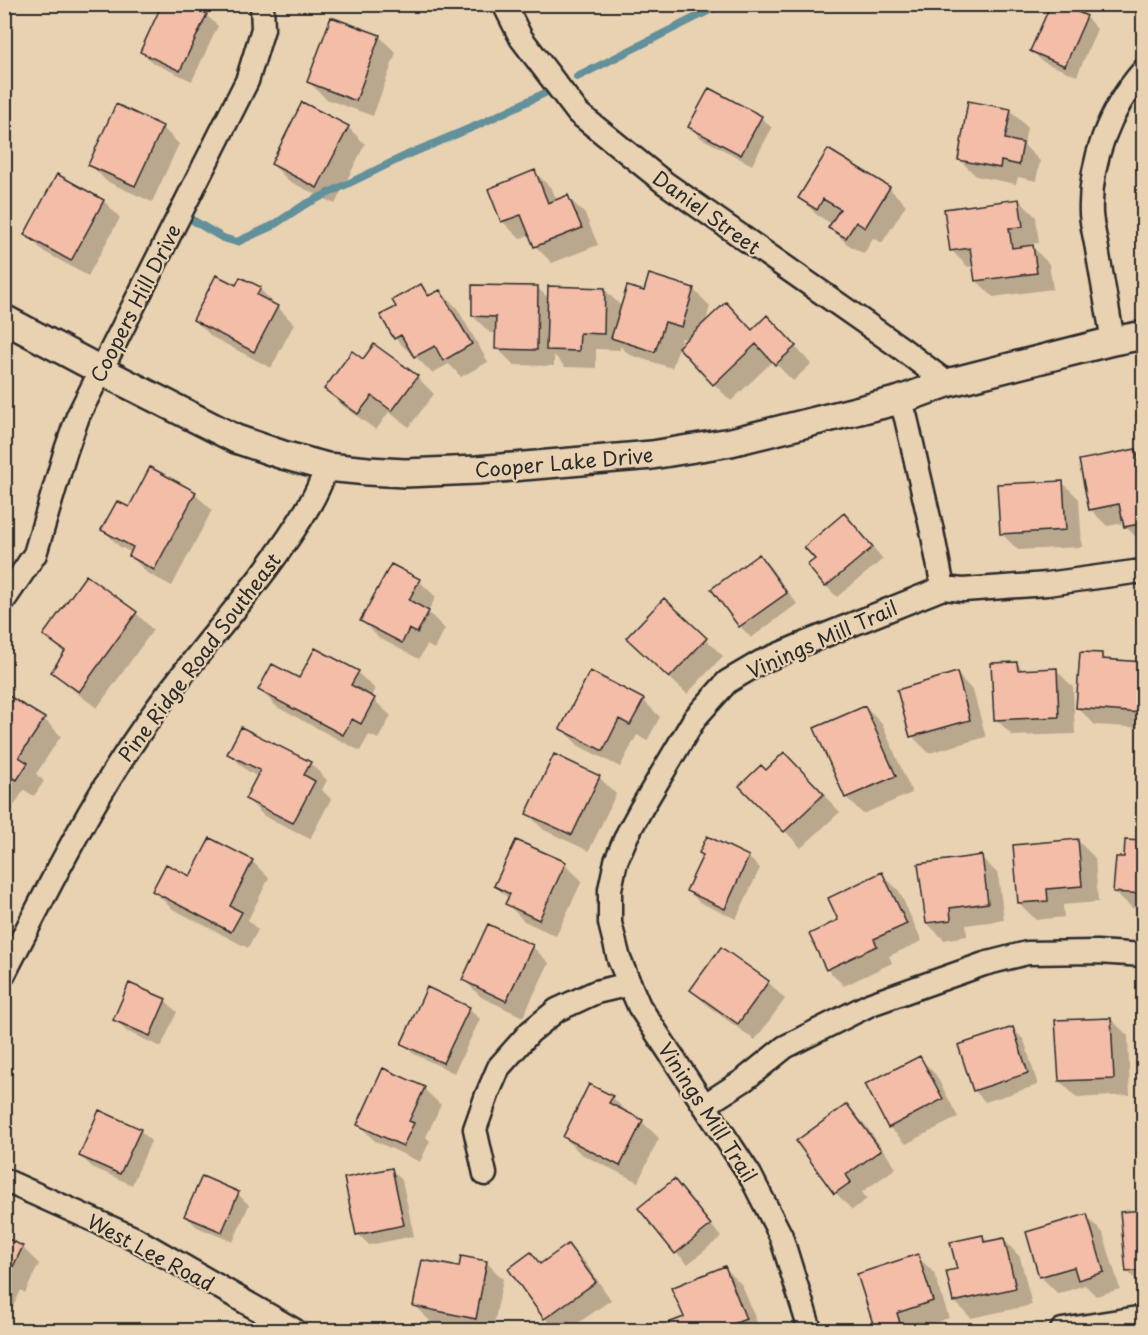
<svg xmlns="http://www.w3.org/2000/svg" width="1148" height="1335" font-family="'Playpen Sans',sans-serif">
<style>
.shadow{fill:#0003}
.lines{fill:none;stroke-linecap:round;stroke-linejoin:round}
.stream{stroke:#62909b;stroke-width:8}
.building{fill:#f4bda8;stroke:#2b2b2b;stroke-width:1.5}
.minor-casing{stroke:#2b2b2b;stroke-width:27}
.tertiary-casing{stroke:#2b2b2b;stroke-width:32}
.minor{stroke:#e9d2b2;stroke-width:22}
.tertiary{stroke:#e9d2b2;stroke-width:27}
.labels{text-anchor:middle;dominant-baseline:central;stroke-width:4.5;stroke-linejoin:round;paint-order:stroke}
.street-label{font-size:20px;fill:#2b2b2b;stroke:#e9d2b2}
</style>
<rect width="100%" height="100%" fill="#e9d2b2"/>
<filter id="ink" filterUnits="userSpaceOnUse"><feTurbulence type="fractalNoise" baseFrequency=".0167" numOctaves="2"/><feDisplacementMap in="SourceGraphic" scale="12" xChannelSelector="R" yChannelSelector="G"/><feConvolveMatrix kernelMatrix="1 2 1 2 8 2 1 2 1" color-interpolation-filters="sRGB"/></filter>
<g filter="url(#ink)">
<path class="shadow" d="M206,15L218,26L192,81L153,63L142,52Z
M1086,17L1097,29L1077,76L1043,62L1032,51Z
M379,36L396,53L373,116L326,99L309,82Z
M1010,110L1027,127L1024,145L1040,161L1036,181L1018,177L1016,184L976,176L959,159Z
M761,117L772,128L752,165L701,138L690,127Z
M162,127L179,144L152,202L106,181L90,164Z
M348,127L365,144L335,204L289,181L272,164Z
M535,172L552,189L557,201L568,197L585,214L598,245L552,263L535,246L530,234L520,239L503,222L490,190Z
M57,176L104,201L120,218L88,276L43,251L26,234Z
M889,188L906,205L882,243L873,238L864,254L847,244L830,227L832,224L817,215L800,198Z
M1019,200L1036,217L1039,243L1030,244L1049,264L1053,289L993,297L976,280L974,266L968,267L951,250Z
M421,286L432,296L440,291L457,308L488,362L461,377L449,364L432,373L413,354L412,355L395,338L398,307Z
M237,287L260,289L294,324L271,368L212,337L195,320Z
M537,287L549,299L604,289L622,307L645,293L693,289L710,306L705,324L752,332L784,334L811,364L793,381L773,361L731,401L714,384L688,340L682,338L672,368L630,355L620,346V350L596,349V368L565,367L554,355V366L514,365L497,348V333H490L473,316Z
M363,362L417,377L434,394L409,427L389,412L376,430L343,406L326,389Z
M1136,451L1144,459V543H1142L1125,526L1124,523L1107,526L1090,509Z
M151,469L195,494L212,510L172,586L147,573L131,556L132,553L120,547L103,530L129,509Z
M1062,482L1079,499L1082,547L1018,550L1001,533Z
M855,526L883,559L837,597L826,586Z
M759,556L770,567L797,604L751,638L740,626L713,589Z
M419,581L436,597L428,612L445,629L434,649L427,645L419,659L379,638L362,621Z
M665,600L723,656L687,694L645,655Z
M136,613L153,630L97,708L70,688L53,671L65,654L45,635Z
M1102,655L1108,661L1144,664V728L1095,725L1078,708Z
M1017,663L1024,671L1056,670L1073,687L1075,734L1013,736L996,719Z
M358,673L375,689L371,697L391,716L378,739L369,735L360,751L277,707L260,690L299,680Z
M957,674L973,691L986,737L929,753L912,736Z
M4,694L44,719L61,736L36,774L44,781L34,796L24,790L12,809L4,805Z
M643,700L660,717L647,741L637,735L620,767L579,746L562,729Z
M865,707L882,724L912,793L863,814L846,797Z
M229,753L310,763L327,780L322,790L331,799L310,839L264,816L247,799L258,777L246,770Z
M801,771L840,812L801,848L785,831L766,772Z
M599,777L616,794L589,851L544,830L528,814Z
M1078,841L1095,858L1098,902L1063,905L1064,917L1036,920L1019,903Z
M1144,842V909L1132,908L1115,892L1126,859Z
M748,857L760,868L736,919L699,902L688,890Z
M981,857L998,874L1004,920L966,925L967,936L944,940L927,923Z
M252,861L269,878L248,920L258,930L248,948L171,908L154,891L190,878Z
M565,864L582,881L556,936L524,921L507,904L509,899L496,886Z
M882,874L899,891L922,941L889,956L892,963L844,986L827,969L840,921Z
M532,946L549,963L523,1017L481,997L464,980Z
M768,982L785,999L755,1040L709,1007L692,990Z
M130,985L166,1001L177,1012L161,1047L126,1031L115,1019Z
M469,1008L480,1019L454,1073L414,1054L403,1043Z
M1111,1019L1128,1036L1130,1095L1077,1098L1060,1081Z
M1013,1029L1024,1040L1038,1085L985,1102L974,1090Z
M920,1058L936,1075L958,1117L906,1144L889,1127Z
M424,1089L441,1105L426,1137L430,1141L420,1162L375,1141L358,1124Z
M612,1097L629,1114L642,1122L659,1138L638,1182L581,1154L564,1137Z
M847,1106L864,1123L896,1168L862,1192L867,1199L852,1210L836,1193L798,1142Z
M140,1130L151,1141L132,1185L92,1167L81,1156Z
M391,1169L402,1180L414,1236L369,1245L358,1234Z
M674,1181L685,1192L721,1237L688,1264L677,1253Z
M238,1194L249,1205L233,1242L197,1227L186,1216Z
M1144,1212V1288L1127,1271Z
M1086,1216L1103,1233L1120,1289L1096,1296L1085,1285L1058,1294L1041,1277L1028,1233Z
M982,1236L989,1243L1004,1240L1020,1257L1032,1305L971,1318L954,1301L958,1270Z
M4,1238L22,1247L39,1264L25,1293L21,1290L7,1319L4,1318Z
M568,1246L585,1262L611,1300L568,1330H558L545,1318L510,1269L531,1254L541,1265Z
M917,1256L934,1273L949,1318L913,1330H877L859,1275Z
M486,1262L503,1279L493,1330H471L432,1323L415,1306Z
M725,1268L742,1285L760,1330H672L670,1324L686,1318Z"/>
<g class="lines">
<path class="stream" d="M577,77L722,4
M194,221L223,238L237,242L272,226L304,205L407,155L478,125L545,93"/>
</g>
<path class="building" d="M162,4H188L207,14L180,71L140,52Z
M1051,4H1060L1087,16L1065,66L1030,51Z
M331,17L380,35L356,101L307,82Z
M709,88L762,116L741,155L688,127Z
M968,101L1011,109L1005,139L1023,143L1019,165L1001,161L1000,168L958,160Z
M302,102L349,126L317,188L271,164Z
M116,104L163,126L135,186L88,165Z
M828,149L890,187L865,228L856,222L846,238L828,228L840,209L823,199L817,210L798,198Z
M535,170L548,203L568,195L582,228L534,247L521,215L501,222L488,189Z
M57,174L104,200L71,261L24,235Z
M1019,199L1023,227L1009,228L1012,248L1033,245L1037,273L975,281L970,248L950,251L944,209Z
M649,274L694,288L682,327L665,322L655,352L611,338L627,286L644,291Z
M216,275L236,285L240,277L261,287L257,295L278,306L254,352L193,320Z
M421,284L428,296L440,290L472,344L443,361L435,346L414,357L401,335L394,339L380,315L396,307L392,300Z
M472,285L538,286L537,350L495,349L496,317L472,316Z
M548,286L605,288L604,334L580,333L579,351L546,350Z
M726,302L752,330L767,315L796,346L775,365L756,344L713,385L678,347Z
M374,344L418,376L392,411L372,396L358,414L324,389L352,351L363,359Z
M1136,449L1144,488V523L1124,527L1119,504L1089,510L1079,460Z
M150,467L196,492L154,570L129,556L133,547L101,530L117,501L129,507Z
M1063,481L1066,530L1000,534L997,484Z
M844,513L873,547L825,587L807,565L815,559L804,547Z
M759,554L787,593L739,627L711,589Z
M391,564L420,579L409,600L429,611L417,633L409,629L402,643L360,621Z
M86,575L137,612L79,692L51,672L65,651L43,635Z
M664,598L707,638L669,678L626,638Z
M315,648L359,671L351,685L375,698L361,724L352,719L343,735L258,690L272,664L299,678Z
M1080,652L1102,653V659L1144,662L1141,713L1076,708Z
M1017,662L1018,670L1057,668L1059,717L994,720L991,663Z
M590,671L644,699L630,725L619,719L603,751L560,729Z
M957,672L970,720L910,737L897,690Z
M4,693L45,718L19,757L28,763L17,780L7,774L4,778Z
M865,706L896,776L845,798L814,728Z
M241,727L311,762L304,775L315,781L293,823L245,799L260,770L227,754Z
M784,752L824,794L784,832L739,786L761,765L766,770Z
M554,754L600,776L572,835L526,814Z
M707,836L749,856L725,909L686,891L703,855L699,853Z
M210,838L253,860L230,906L242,912L231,932L152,891L166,864L190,876Z
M1078,839L1082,886L1047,889L1048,901L1018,903L1013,845Z
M516,840L566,862L539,920L505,904L510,894L494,886Z
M1125,840L1144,841V894L1113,892L1116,857H1124Z
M982,855L988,903L950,908L951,920L926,923L918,864Z
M882,872L907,924L874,939L877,946L826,970L809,934L838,920L828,898Z
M488,924L533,945L506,1001L462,980Z
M721,947L769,981L738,1024L690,990Z
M129,983L166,999L150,1036L113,1020Z
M427,987L470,1007L443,1063L401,1044Z
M1111,1018L1114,1079L1059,1081L1055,1020Z
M1013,1027L1028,1073L973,1091L958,1045Z
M920,1056L943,1099L888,1128L865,1084Z
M383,1068L425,1087L409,1121L414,1123L403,1146L357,1125Z
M589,1084L613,1096L609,1103L643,1120L620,1166L563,1137Z
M847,1104L881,1150L846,1175L851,1182L834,1194L796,1141Z
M99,1110L141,1129L120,1174L79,1156Z
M392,1168L404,1225L356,1235L344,1178Z
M202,1176L239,1192L222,1232L184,1216Z
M674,1179L711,1225L675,1254L638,1208Z
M1144,1210V1270L1126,1272L1120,1212Z
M1087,1214L1104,1272L1078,1280L1074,1267L1039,1277L1026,1232Z
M983,1235L984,1242L1004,1238L1016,1288L953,1302L946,1271L957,1269L950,1242Z
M4,1237L23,1246L8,1277L4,1275Z
M568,1244L596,1282L544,1319L508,1269L531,1252L540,1264Z
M918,1254L933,1301L897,1313L900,1323L875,1330L857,1274Z
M461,1256L487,1261L476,1319L413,1306L422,1260L459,1267Z
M725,1266L746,1319L717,1330H671L668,1323L684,1317L671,1288Z"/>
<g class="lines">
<defs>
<path id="minor" d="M504,4L521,38L578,113L665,183L901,348L947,383
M1113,341C1108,312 1103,283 1098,255C1096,241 1092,227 1091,214C1089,162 1109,109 1144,70
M900,400L906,418L932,531L943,588
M4,600L35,554L66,450L78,416L247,81L263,29L262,4
M4,974C50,884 95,793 155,711C205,641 266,579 310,504C317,492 322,480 327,467
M705,1105L744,1080L785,1047L871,1004L984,964L1027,953L1097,952L1144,955
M485,1174L475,1129L487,1095L499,1067L530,1032L557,1010L596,992L630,984
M4,1180L134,1238L294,1330
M810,1330L781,1236L750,1175L639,1006L619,959L610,923V889L616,861L627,835L641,809L695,718L727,682L761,662L808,642L943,588L963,590L1047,584L1134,572H1144
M1062,1330L1144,1317"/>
<path id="tertiary" d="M4,319L100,370L236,439L283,455L327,467L368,471L405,473L477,470L652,455L731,442L900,400L947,383L1113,341L1144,335"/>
</defs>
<use href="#minor" class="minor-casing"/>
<use href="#tertiary" class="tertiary-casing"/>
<use href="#minor" class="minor"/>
<use href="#tertiary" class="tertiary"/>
</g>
</g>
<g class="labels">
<g class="street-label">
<text transform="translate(707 212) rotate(36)">Daniel Street</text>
<text transform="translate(135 303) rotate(-63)">Coopers Hill Drive</text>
<text transform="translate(564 462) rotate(-5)">Cooper Lake Drive</text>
<text transform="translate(822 639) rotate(-24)">Vinings Mill Trail</text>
<text transform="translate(199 657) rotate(-53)">Pine Ridge Road Southeast</text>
<text transform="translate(708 1112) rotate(57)">Vinings Mill Trail</text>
<text transform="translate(151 1252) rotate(28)">West Lee Road</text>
</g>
</g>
<rect width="1148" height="1335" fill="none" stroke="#e9d2b2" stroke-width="24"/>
<rect x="12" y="12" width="1124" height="1311" fill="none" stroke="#2b2b2b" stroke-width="2" filter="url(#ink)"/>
</svg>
